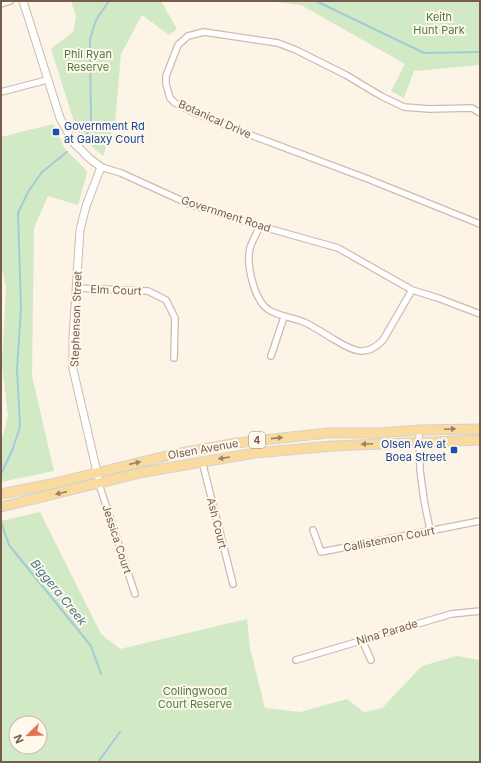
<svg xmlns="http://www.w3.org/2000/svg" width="481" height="763" font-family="Inter,sans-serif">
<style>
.green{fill:#d2e9c5;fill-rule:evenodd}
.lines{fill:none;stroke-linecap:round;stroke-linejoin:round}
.stream{stroke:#a1ccd7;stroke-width:2}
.minor-casing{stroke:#cdbcad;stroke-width:8}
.tertiary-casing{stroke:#cdbcad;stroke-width:9}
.primary-casing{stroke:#d8d1cd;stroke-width:11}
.minor{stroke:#fff;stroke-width:5.5}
.tertiary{stroke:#fff;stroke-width:7}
.primary{stroke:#f9dba0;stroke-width:9}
.oneway{fill:#9d8264}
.transit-dot{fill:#1a4fb4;stroke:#fff8ec;stroke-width:1.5}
.labels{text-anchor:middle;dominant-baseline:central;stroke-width:4;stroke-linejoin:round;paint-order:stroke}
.shield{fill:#fff8ec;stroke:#9e8b7b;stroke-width:1}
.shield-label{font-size:10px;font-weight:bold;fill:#755c4b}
.park-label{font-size:11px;fill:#527a43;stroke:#fff8ec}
.street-label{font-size:11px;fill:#755c4b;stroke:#fff8ec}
.transit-label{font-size:11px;fill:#164399;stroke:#fff8ec;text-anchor:start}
.water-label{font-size:12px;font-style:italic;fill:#467a87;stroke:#fff8ec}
</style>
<rect width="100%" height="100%" fill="#fcf4e6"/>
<path class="green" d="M71,1H161L177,29L169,35L142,15L121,54L115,123L103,156L80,136L76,128L51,49L73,32L76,16Z
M268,1H480V65L414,71L404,98L391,91L405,64L301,5Z
M53,124L65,149L85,169L87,173L78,205L48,196L34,228L32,376L54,471L1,482V443L8,416L2,365L6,287L1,264V137Z
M40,512L101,634L120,649L247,619L250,648L265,708L300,712L347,699L364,712L382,708L422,666L457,656L480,660V762H1V521ZM16,723H40V747H16Z"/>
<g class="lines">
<path class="stream" d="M316,1L424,53L480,52
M85,139L91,123L90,39L96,20L109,1
M1,474L12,451L20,427L17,369L21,307L18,213L28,192L42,172L67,152
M1,522L9,545L91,646L101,674
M98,762L120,732"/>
<defs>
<path id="minor" d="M1,4L10,1
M1,92L47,80
M480,113L472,108L429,109L404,107L381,96L346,75L296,50L278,43L204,32L188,36L178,45L166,76V84L170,98L175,103L191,111L232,128L368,179L480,224
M101,167L121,173L189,204L260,226L338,248L412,290L438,298L480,314
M260,226C257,233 252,241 250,248C246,264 254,301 269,310C280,317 294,317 306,323C316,328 325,334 335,340C353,351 366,358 383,340L412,290
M76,288L148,291L166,300L175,318L174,358
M271,356L284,317
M419,430L420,470L424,500L430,530
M202,461L233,584
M97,472L99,484L135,594
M313,530L321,552L480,521
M362,640L371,660
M296,660L451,614L480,611"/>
<path id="tertiary" d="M23,1L60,118L74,143L90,159L101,167L86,206L80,230L73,338V369L97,472"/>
<path id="primary" d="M1,494L51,484L170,455L236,443L328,433H378L419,430L480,429
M1,507L144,472L255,453L332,446L480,440"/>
</defs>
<use href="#minor" class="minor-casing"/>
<use href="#tertiary" class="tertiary-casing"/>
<use href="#primary" class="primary-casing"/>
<use href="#minor" class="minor"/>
<use href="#tertiary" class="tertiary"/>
<use href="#primary" class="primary"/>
</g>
<defs><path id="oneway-solid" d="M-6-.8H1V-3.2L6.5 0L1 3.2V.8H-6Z"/></defs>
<g class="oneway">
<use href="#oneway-solid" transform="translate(450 429) rotate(-2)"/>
<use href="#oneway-solid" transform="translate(277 438) rotate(-6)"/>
<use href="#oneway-solid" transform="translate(367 444) rotate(178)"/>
<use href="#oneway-solid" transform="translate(224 458) rotate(171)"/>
<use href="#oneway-solid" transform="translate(135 463) rotate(-13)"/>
<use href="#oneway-solid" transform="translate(61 493) rotate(167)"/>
</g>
<g class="transit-dot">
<rect x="52" y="128" width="8" height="8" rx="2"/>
<rect x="450" y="446" width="8" height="8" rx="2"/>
</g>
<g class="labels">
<rect class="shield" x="249" y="432" width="16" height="16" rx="3"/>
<g class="shield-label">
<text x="257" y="440">4</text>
</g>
<g class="park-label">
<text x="439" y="17">Keith<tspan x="439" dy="13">Hunt Park</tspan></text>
<text x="88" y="54">Phil Ryan<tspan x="88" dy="13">Reserve</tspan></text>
<text x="195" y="691">Collingwood<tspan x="195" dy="13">Court Reserve</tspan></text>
</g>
<g class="street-label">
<text transform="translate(215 119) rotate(24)">Botanical Drive</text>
<text transform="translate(226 214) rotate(18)">Government Road</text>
<text transform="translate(116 290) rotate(2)">Elm Court</text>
<text transform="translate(76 319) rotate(-88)">Stephenson Street</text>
<text transform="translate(203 449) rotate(-10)">Olsen Avenue</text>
<text transform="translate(217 523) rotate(76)">Ash Court</text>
<text transform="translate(117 539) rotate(72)">Jessica Court</text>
<text transform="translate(389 539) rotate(-11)">Callistemon Court</text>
<text transform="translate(387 632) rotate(-17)">Nina Parade</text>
</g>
<g class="transit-label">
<text x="64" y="126">Government Rd<tspan x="64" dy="13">at Galaxy Court</tspan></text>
<text x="446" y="444" text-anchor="end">Olsen Ave at<tspan x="446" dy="13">Boea Street</tspan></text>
</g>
<g class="water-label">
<text transform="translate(59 592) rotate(51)">Biggera Creek</text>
</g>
</g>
<rect width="481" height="763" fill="none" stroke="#755c4b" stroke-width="4"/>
<g transform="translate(28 735) rotate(247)"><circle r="19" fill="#fff8ec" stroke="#c8baac"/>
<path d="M0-3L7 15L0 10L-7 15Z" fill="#e3754e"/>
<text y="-6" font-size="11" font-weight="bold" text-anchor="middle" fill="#755c4b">N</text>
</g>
</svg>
